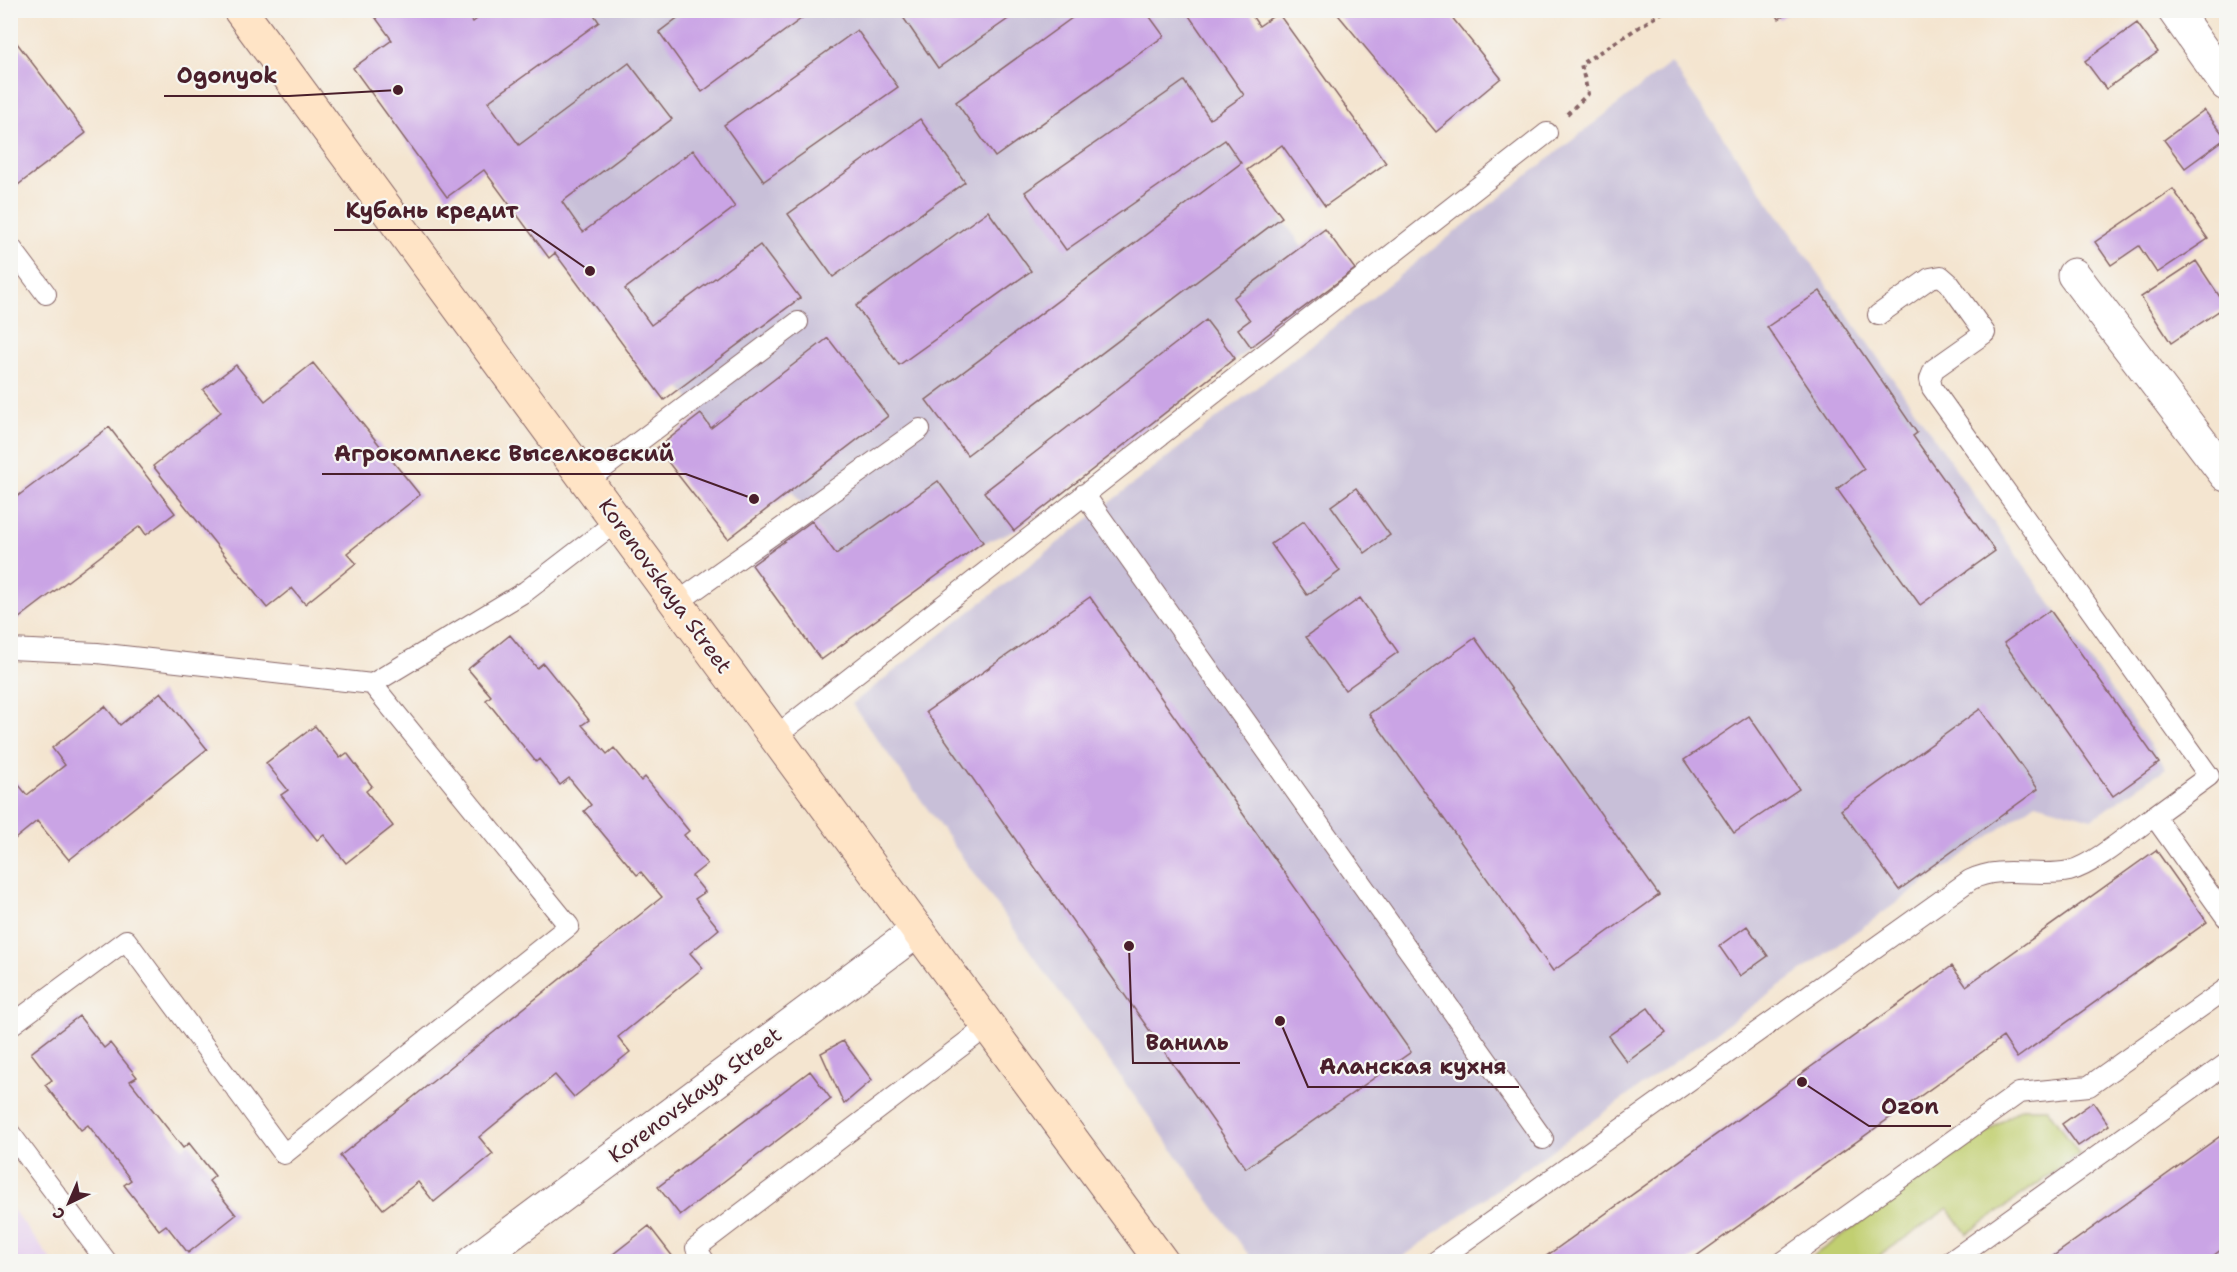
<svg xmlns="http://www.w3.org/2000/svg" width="2237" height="1272" font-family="'Shantell Sans',sans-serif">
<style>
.built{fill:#e7d2ef}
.industrial{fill:#c8bfd8}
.green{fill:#c1cf71;stroke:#86774e;stroke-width:1.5}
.building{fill:#caa4e5}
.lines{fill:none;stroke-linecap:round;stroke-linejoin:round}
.lane-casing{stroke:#866465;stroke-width:22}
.street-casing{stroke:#866465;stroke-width:35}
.secondary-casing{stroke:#866465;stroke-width:35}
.path{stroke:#866465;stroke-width:4;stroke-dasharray:4.5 4.5;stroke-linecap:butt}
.lane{stroke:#fff;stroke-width:20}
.street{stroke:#fff;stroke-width:33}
.secondary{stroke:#ffe4c6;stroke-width:33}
.labels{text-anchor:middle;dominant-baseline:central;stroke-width:4.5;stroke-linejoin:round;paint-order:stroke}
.street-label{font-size:21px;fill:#4a1f2b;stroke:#f6f6f2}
.leader{fill:none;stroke:#4a1f2b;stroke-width:2}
.callout-dot{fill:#4a1f2b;stroke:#f6f6f2;stroke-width:2}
.callout-label{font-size:22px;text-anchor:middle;font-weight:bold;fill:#4a1f2b;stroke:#f6f6f2;stroke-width:4.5;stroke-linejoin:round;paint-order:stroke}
</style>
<rect width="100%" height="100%" fill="#f6f6f2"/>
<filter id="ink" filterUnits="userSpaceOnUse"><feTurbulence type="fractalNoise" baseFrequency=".0167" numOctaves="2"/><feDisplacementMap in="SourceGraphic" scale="12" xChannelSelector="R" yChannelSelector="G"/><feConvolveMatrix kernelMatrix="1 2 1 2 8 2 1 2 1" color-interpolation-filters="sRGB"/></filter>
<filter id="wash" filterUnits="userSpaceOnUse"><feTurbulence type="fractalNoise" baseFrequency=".008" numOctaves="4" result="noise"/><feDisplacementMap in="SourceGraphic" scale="24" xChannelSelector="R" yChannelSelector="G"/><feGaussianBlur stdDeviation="1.35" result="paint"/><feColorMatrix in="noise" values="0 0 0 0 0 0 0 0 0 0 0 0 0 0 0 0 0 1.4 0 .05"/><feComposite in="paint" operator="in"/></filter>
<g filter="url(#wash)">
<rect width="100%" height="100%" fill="#f4e5d0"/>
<path class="built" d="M10,1207H11L52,1261H11Z"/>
<path class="industrial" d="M465,10H1248L1260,26L1278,13L1386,163L1325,206L1282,145L1247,170L1302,246L1233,298L1264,338L1014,531L983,543L934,579L889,516L836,554L792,491L771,506L681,388L715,361L651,325L488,102Z
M1671,63L2166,768L2092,819L2036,803L1397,1261H1253L852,704Z"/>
<path class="green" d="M2021,1108H2047L2079,1154L1967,1234L1948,1208L1872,1261H1806Z"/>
<g id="blocks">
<path class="building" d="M370,10H465L473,22L489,10H591L599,22L488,102L519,145L629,63L672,119L562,202L583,232L693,150L735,207L625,289L651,325L760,245L800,298L664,400L555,253L549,258L484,170L447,197L353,68L392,40Z
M688,10H813L702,92L659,32Z
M898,10H1021L938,68Z
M1083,10H1145L1164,36L995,157L956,102Z
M1185,10H1248L1259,26L1278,13L1386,163L1325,206L1282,145L1247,170L1282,217L967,455L926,400L1241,163L1225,140L1066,250L1025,192L1184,81L1210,119L1244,95Z
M1334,10H1446L1501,78L1436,132Z
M1774,10H1793L1779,19Z
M2137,23L2158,52L2106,89L2085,61Z
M857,30L898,87L764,181L724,125Z
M10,34L86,133L10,191Z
M2204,110L2226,138L2185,168L2164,140Z
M920,119L965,182L833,277L788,214Z
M2173,189L2208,239L2157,273L2139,246L2111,265L2095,242Z
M988,211L1031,271L899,365L856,306Z
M1325,229L1355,269L1251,347L1238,329L1250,320L1233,298Z
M2196,261L2226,306L2171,343L2141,297Z
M1820,291L1917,433L1913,436L1995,551L1920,605L1837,489L1864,469L1767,327Z
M1206,320L1235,358L1014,531L984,492Z
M828,338L888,416L728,539L657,448L701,414L711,428Z
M313,363L420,495L347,553L356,563L305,604L292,588L267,608L153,466L221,412L203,390L236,365L265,401Z
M109,427L175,513L146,535L140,526L10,625V502Z
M938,481L983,542L821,660L752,565L812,521L836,554Z
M1356,488L1390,535L1365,553L1331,506Z
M1304,521L1340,571L1307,595L1271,544Z
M1090,597L1411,1052L1246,1168L926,712Z
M1360,598L1398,652L1345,690L1306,637Z
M2050,610L2159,763L2113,796L2004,643Z
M510,635L537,668L543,663L589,720L582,725L607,754L614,748L641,781L645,777L689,831L684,835L707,864L692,876L705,892L695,899L719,929L690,953L703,968L618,1037L630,1052L574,1097L555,1075L479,1137L493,1154L434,1202L418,1182L383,1209L340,1156L662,897L641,872L637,875L584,811L591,805L569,778L560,785L539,759L536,762L486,700L491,696L468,669Z
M1475,638L1659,895L1553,971L1369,714Z
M161,692L207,749L69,860L37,821L10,843V774L27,795L65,765L52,748L105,706L120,725Z
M1980,709L2038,789L1899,890L1841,810Z
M1749,716L1799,789L1734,833L1684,760Z
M315,726L340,758L347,753L372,786L366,791L393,826L346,863L324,835L317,840L281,795L288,790L266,763Z
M2156,850L2207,922L2017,1058L2003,1037L1688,1262H1538L1952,966L1966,986Z
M1747,926L1768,956L1740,976L1719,946Z
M1648,1008L1666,1033L1627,1062L1608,1036Z
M79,1016L104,1048L110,1043L137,1077L130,1081L183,1148L189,1143L215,1176L209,1181L236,1215L188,1253L166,1225L159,1230L124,1185L131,1180L88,1125L81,1130L45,1085L52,1080L31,1053Z
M843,1041L872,1080L844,1104L821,1053Z
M810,1071L831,1099L680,1215L658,1187Z
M2093,1102L2109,1125L2078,1146L2062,1124Z
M2226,1132V1246L2205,1262H2045Z
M649,1226L677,1262H603Z"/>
</g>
</g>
<g filter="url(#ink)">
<use href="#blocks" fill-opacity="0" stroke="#866465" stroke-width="1.5"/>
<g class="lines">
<defs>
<path id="lane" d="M10,246L46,294
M1878,315L1930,278L1941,276L1949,283L1985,333L1934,369L1930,379L1932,388L2209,776L2154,816
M588,480L798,322
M1084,494L1543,1139
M678,602L920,429
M10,649L97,653L372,684L526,591L617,521
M776,736L1547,133
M10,1026L126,940L284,1154L569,926L372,684
M10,1133L107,1262
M705,1262L696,1248L989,1025
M1435,1262L1970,880C2002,864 2036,878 2069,871C2094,865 2133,831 2154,816L2226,917
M1783,1262L2019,1093L2089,1086L2226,989
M1950,1262L2226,1064"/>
<path id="street" d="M2174,10L2226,84
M2074,275L2226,475
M473,1262L918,930"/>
<path id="secondary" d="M240,10L1162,1262"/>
</defs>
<use href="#lane" class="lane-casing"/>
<use href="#street" class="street-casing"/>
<use href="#secondary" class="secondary-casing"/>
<path class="path" d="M1567,114L1588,94L1581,64L1666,10"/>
<use href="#lane" class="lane"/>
<use href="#street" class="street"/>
<use href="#secondary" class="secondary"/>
</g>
</g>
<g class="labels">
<g class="street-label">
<text transform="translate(665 586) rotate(54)">Korenovskaya Street</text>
<text transform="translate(695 1095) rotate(-37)">Korenovskaya Street</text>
</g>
</g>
<path class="leader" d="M398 90L289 96H164M590 271L531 230H334M754 499L686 474H322M1129 946L1133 1063H1240M1280 1021L1308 1087H1519M1802 1082L1869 1126H1951"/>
<g class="callout-dot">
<circle cx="398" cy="90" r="6"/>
<circle cx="590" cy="271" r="6"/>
<circle cx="754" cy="499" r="6"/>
<circle cx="1129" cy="946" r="6"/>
<circle cx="1280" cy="1021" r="6"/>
<circle cx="1802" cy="1082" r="6"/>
</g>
<g class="callout-label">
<text x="227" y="83">Ogonyok</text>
<text x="432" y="218">Кубань кредит</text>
<text x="504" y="461">Агрокомплекс Выселковский</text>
<text x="1187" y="1050">Ваниль</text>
<text x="1413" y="1074">Аланская кухня</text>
<text x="1910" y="1114">Ozon</text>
</g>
<rect width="2237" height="1272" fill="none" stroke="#f6f6f2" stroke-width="36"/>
<g transform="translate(69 1203) rotate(224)" stroke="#f6f6f2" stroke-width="4.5" paint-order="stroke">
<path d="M0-4.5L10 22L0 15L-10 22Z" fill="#4a1f2b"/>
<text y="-9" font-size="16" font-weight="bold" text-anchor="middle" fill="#4a1f2b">С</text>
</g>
</svg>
